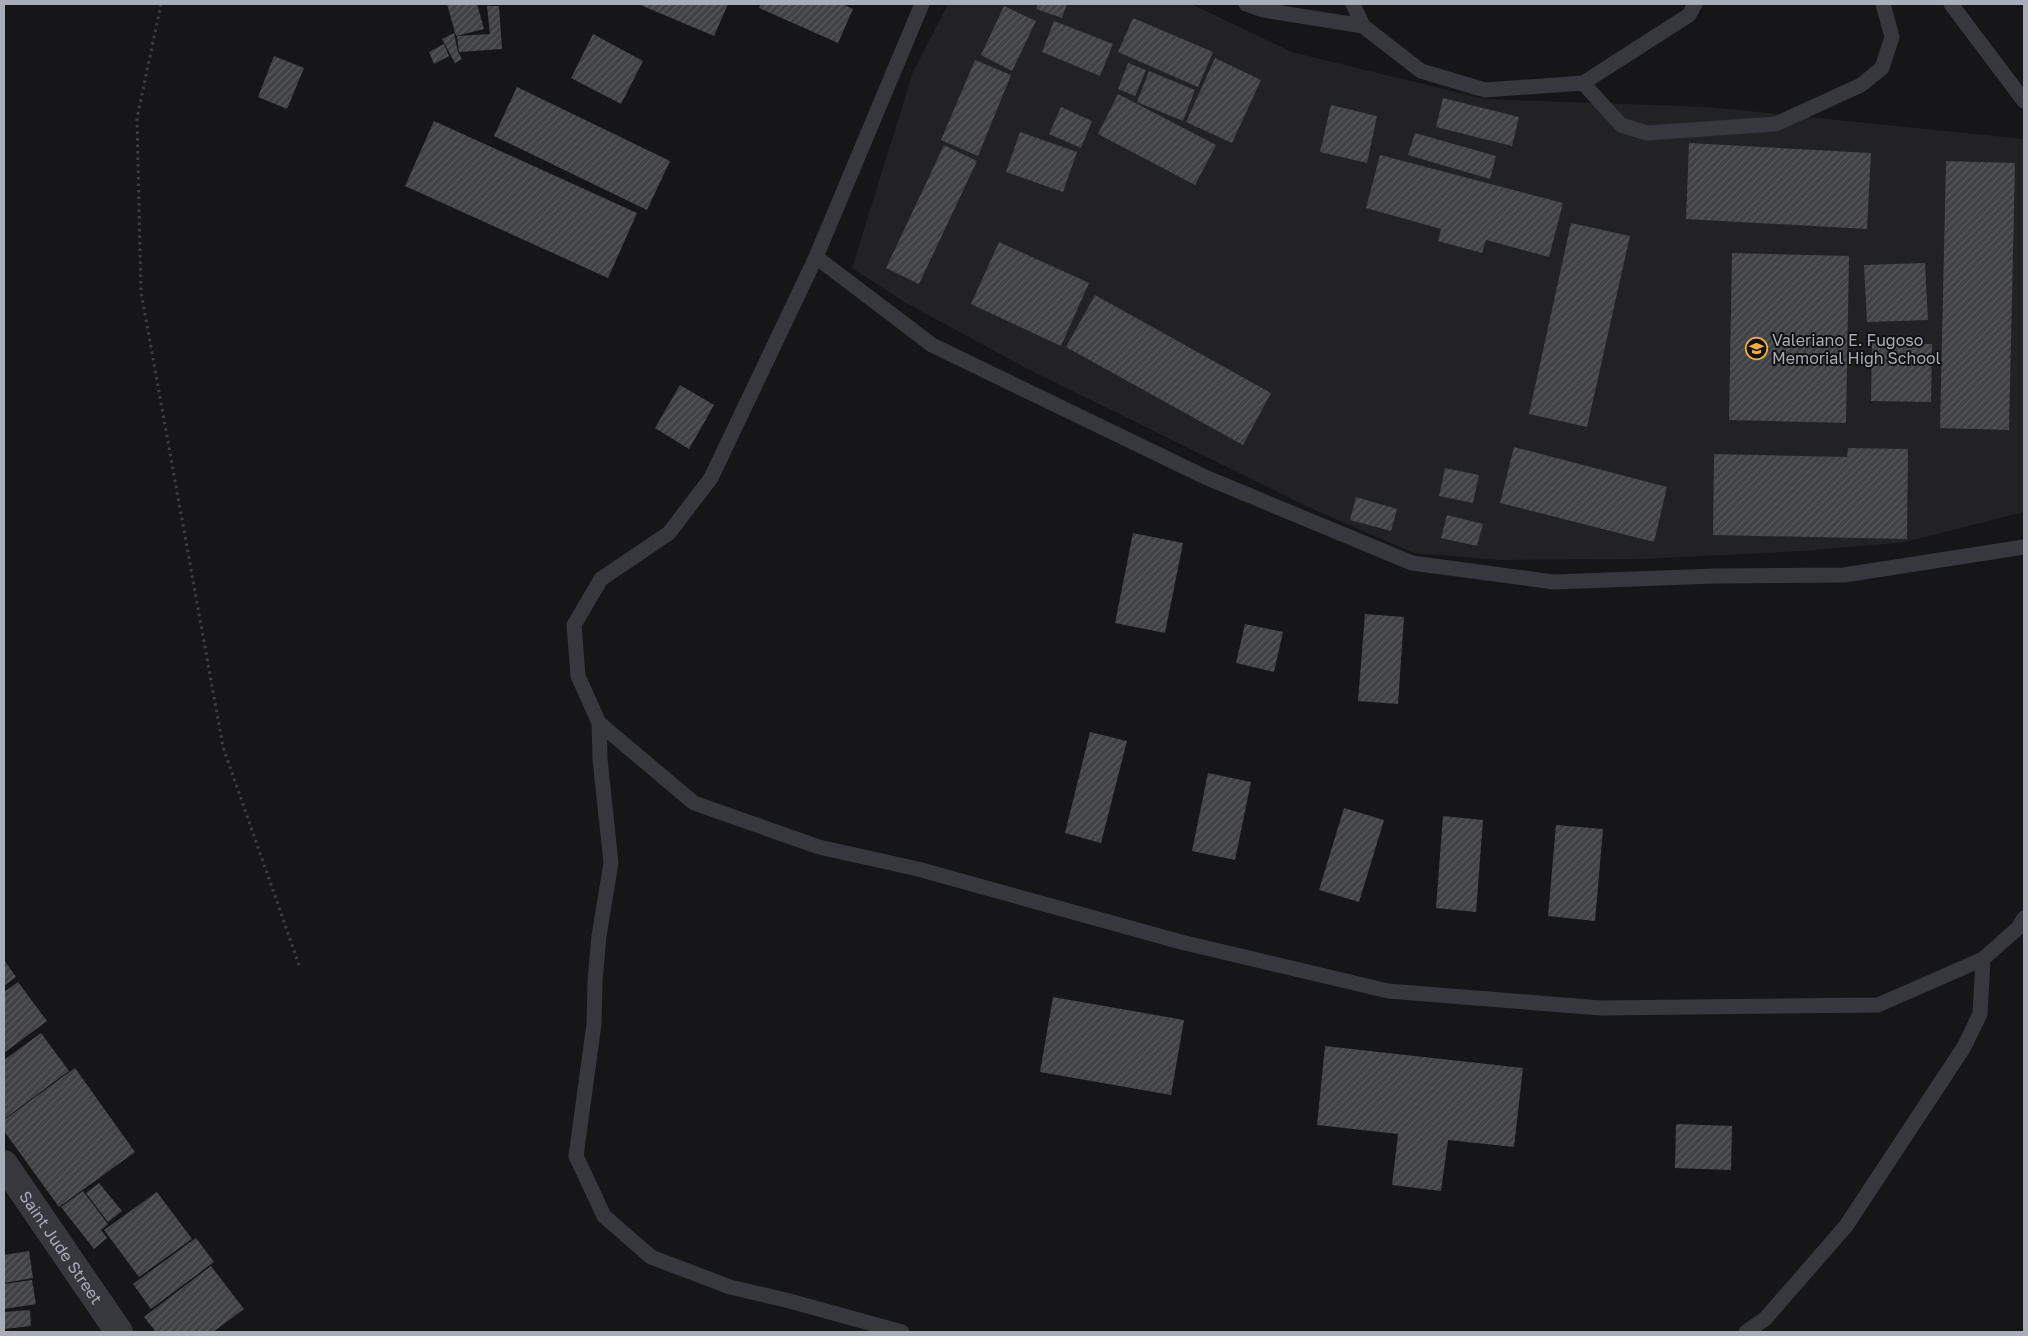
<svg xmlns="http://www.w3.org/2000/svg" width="2028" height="1336" font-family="'Golos Text',sans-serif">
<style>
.built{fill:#222225}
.building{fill:url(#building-hatch)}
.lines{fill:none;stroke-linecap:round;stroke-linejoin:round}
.path{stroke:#3d3f44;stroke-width:3;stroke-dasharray:2.5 4;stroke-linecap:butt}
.service{stroke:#37383d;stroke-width:15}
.minor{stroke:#37383d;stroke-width:28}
.labels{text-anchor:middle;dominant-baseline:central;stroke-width:4;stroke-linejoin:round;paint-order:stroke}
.poi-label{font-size:16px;fill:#a8adb8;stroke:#111113;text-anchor:start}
.street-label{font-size:16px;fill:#a8adb8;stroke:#111113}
</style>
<defs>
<pattern id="building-hatch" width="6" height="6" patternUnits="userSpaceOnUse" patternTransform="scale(1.25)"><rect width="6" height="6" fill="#404145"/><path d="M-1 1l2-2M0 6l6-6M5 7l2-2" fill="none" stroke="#595a5e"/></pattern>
</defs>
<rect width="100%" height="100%" fill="#161618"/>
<path class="built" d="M948,4H1191L1292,52L1484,99L1709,107L2024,139V512L1905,542L1805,551L1641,559L1498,560L1414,553L1308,507L1026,368L906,303L852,268L913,72Z"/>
<path class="building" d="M447,4H477L484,29L456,36Z
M638,4H728L714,36Z
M761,4H842L853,9L838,43L759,8Z
M1038,4H1067L1062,18L1036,9Z
M487,6H499L502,49L459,52L457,36L490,34Z
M1004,6L1036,21L1012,71L981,55Z
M1133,18L1213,52L1198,87L1118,52Z
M1054,21L1113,44L1100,76L1042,52Z
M454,33L458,52L462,59L455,63L442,39Z
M593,34L643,61L621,104L571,78Z
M444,44L449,56L434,64L429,52Z
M274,56L304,68L287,109L258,97Z
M1215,58L1261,80L1232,143L1186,122Z
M975,60L1011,75L978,156L941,140Z
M1128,63L1146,70L1135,96L1118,89Z
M1149,71L1195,90L1183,121L1137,102Z
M517,87L670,161L647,210L494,136Z
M1118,94L1216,145L1195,185L1098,134Z
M1443,98L1519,117L1512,146L1436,127Z
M1331,105L1377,116L1367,163L1320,152Z
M1061,107L1092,121L1081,148L1049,134Z
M434,121L637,213L608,278L405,186Z
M1020,132L1077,152L1063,192L1006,172Z
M1415,133L1496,156L1490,179L1408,155Z
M1689,143L1871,153L1867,229L1686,219Z
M944,145L977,161L919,284L886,268Z
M1380,155L1563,203L1549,257L1486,240L1482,253L1438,241L1441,229L1366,208Z
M1946,161L2015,163L2009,430L1940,428Z
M1571,223L1630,236L1587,427L1529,414Z
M999,242L1089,283L1061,346L971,304Z
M1732,253L1849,256L1846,423L1729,420Z
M1925,263L1928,320L1867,322L1864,265Z
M1095,295L1271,393L1243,445L1066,347Z
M1872,343L1932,344L1931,402L1871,401Z
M680,385L714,405L689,449L655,428Z
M1514,447L1667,487L1654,542L1500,503Z
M1848,448L1908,449L1907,539L1713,535L1714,454L1847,457Z
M1445,468L1479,475L1473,503L1439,496Z
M1356,497L1397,509L1391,531L1350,520Z
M1447,515L1483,524L1477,546L1441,538Z
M1133,533L1183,543L1165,633L1115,623Z
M1365,614L1404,617L1398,704L1358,701Z
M1245,624L1283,632L1274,672L1236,663Z
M1090,732L1127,741L1101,843L1065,833Z
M1208,773L1251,782L1235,860L1192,851Z
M1344,808L1384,820L1359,902L1319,890Z
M1443,816L1483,820L1476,912L1436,908Z
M1556,825L1603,829L1595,921L1548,916Z
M4,960L16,977L4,986Z
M18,982L47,1021L4,1053V992Z
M1053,997L1184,1020L1171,1095L1040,1072Z
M41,1033L69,1071L4,1119V1060Z
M1325,1046L1523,1068L1514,1147L1448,1140L1441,1191L1392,1185L1398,1134L1317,1125Z
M75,1068L135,1152L59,1207L4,1131V1120Z
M1676,1124L1732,1126L1731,1170L1675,1168Z
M99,1183L122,1211L108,1222L86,1193Z
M83,1191L108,1224L101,1230L107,1238L94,1249L61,1207Z
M157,1192L192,1239L139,1277L104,1230Z
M196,1238L214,1262L151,1309L133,1284Z
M29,1251L33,1278L4,1283V1255Z
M211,1266L244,1309L213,1332H156L144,1317Z
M32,1280L36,1304L4,1309V1284Z
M30,1310L31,1326L4,1329V1312Z"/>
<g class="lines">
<path class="path" d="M161,4L137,118L141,292L223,747L299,965"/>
<path class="service" d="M922,4L816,257L711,478L669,533L601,579L574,625L578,676L599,723L694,803L819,847L918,869L1181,942L1388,991L1601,1008L1878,1005L1983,959L2018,928L2024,918
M1246,4L1263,10L1363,26L1421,71L1485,90L1583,83L1621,125L1647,133L1776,124L1861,85L1882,68L1892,37L1883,4
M1353,4L1363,26
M1951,4L2024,101
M1583,83L1689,15L1695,4
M816,257L932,345L1205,477L1412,563L1554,582L1715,576L1844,575L2024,547
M599,723L600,759L611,863L599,936L595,981L594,1024L576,1156L604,1216L651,1257L730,1287L786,1300L902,1332
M1746,1332L1765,1319L1846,1226L1964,1047L1980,1014L1983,959"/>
<path class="minor" id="s1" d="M4,1164L119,1332"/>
</g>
<defs>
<symbol id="school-ring" viewBox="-11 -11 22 22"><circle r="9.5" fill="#111113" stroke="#f2b134" stroke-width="1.5"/><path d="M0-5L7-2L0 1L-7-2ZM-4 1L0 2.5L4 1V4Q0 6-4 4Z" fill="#f2b134"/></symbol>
</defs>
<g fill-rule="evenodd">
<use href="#school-ring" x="1744" y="336" width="25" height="25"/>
</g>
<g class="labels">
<g class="poi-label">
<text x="1772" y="340">Valeriano E. Fugoso<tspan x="1772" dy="18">Memorial High School</tspan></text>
</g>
<g class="street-label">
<text stroke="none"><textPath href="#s1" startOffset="101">Saint Jude Street</textPath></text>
</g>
</g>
<rect width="2028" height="1336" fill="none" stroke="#a8adb8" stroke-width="10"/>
</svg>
